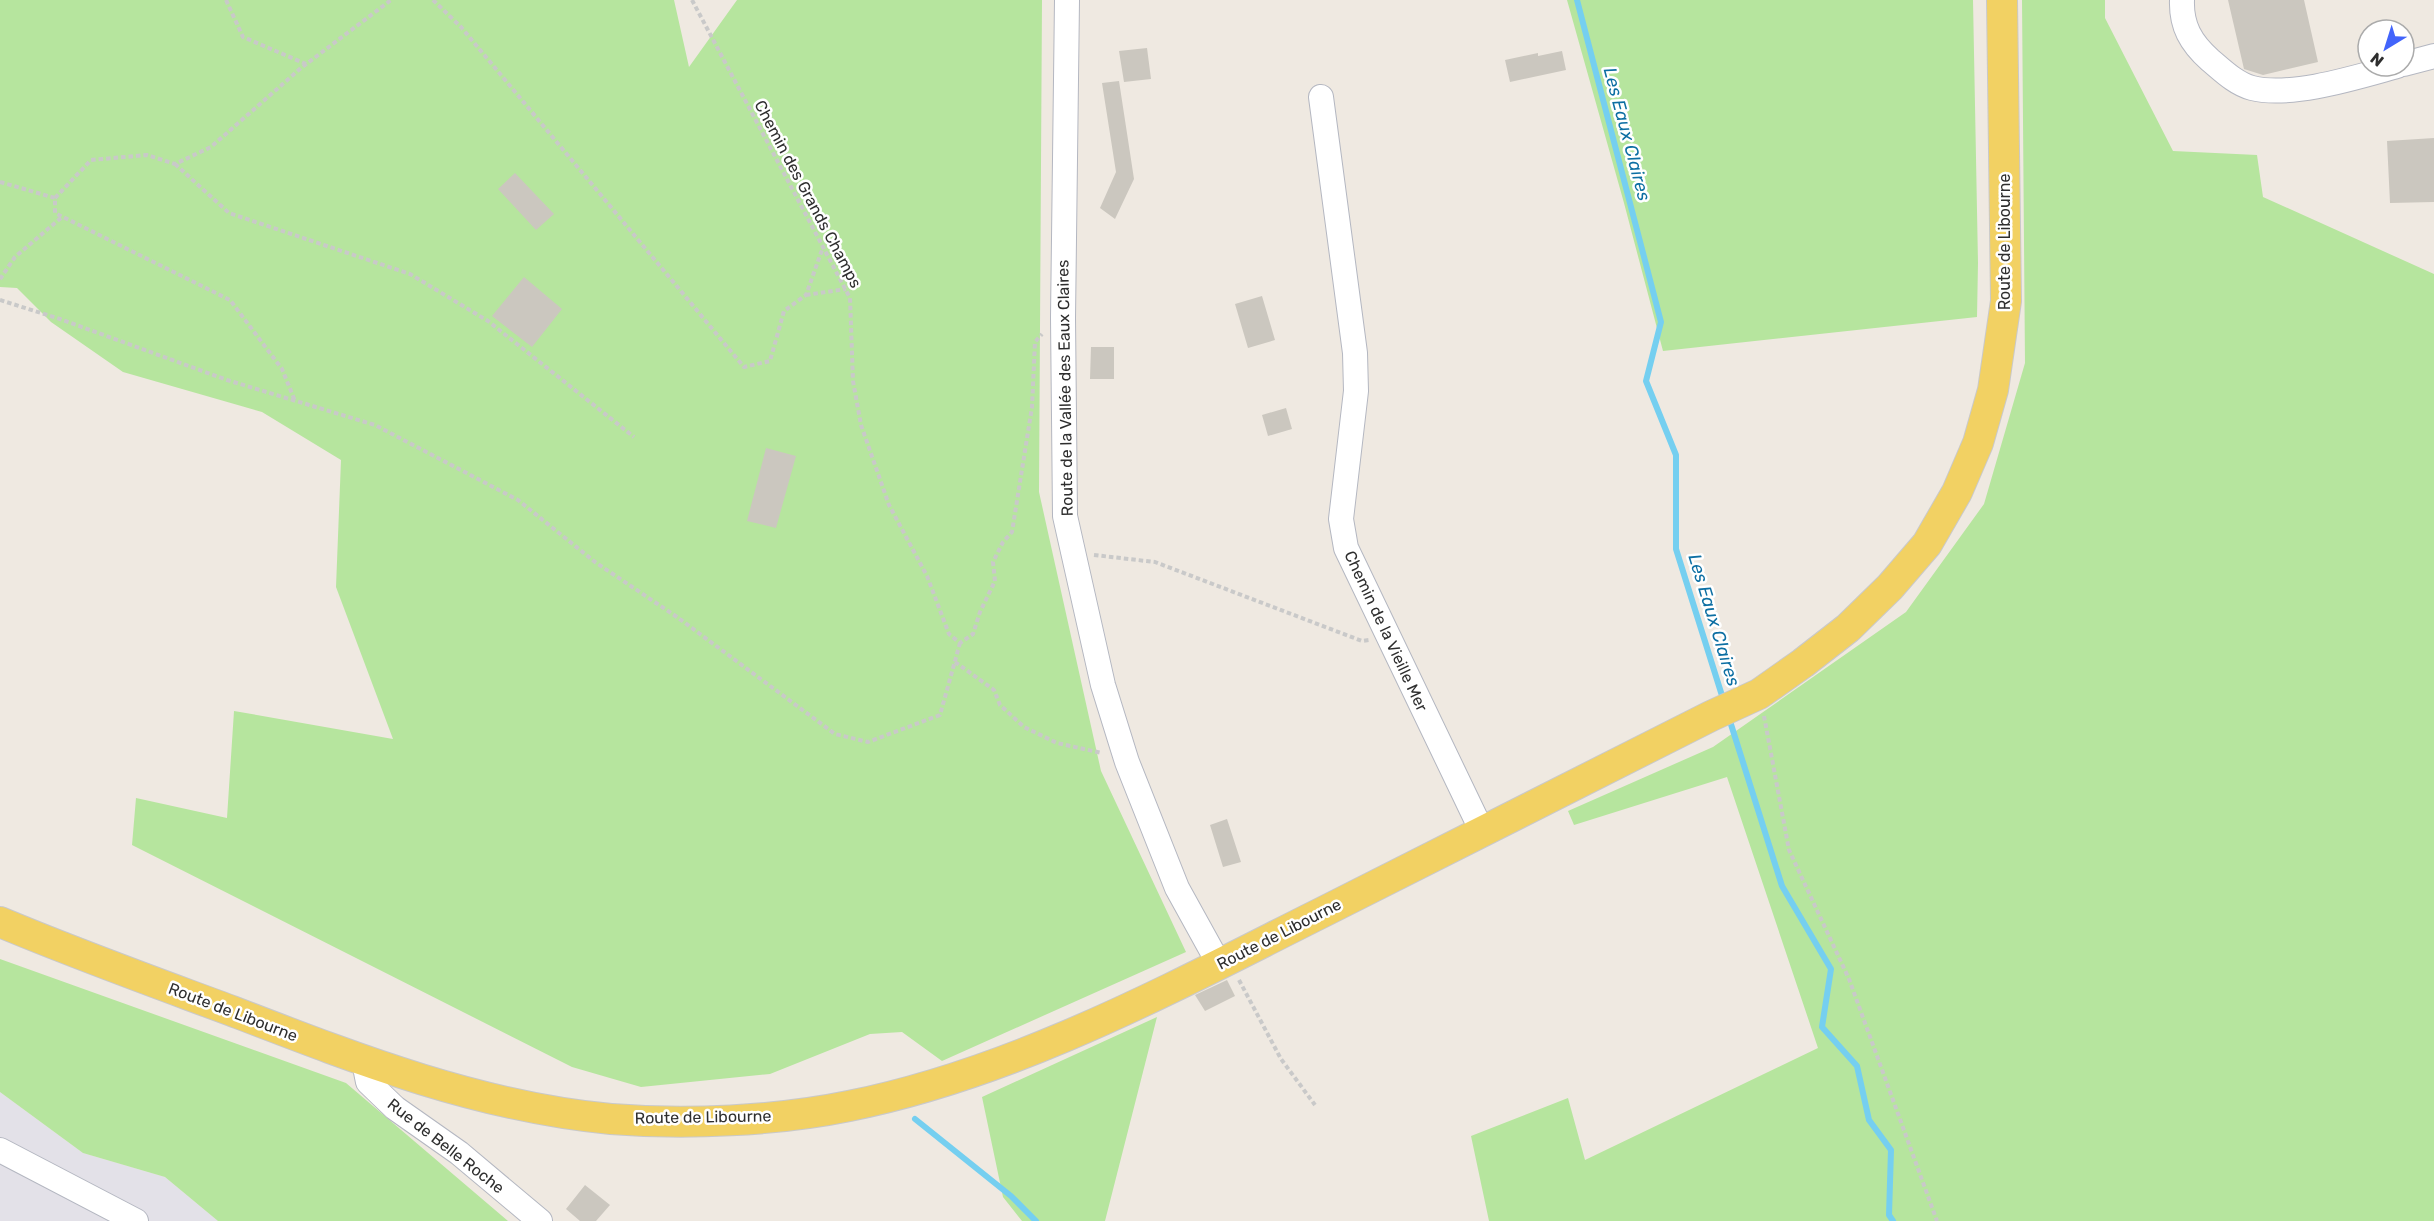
<svg xmlns="http://www.w3.org/2000/svg" width="2434" height="1221" font-family="Rubik,sans-serif">
<style>
.industrial{fill:#e3e1e8}
.green{fill:#b6e59e}
.lines{fill:none;stroke-linecap:round;stroke-linejoin:round}
.stream{stroke:#75cff0;stroke-width:6}
.building{fill:#cbc7bf}
.minor-casing{stroke:#b4b7c1;stroke-width:26}
.major-casing{stroke:#c9c9c9;stroke-width:32}
.path{stroke:#c9c9c9;stroke-width:4;stroke-dasharray:4.5 3;stroke-linecap:butt}
.minor{stroke:#fff;stroke-width:24}
.major{stroke:#f2d163;stroke-width:30}
.labels{text-anchor:middle;dominant-baseline:central;stroke-width:5;stroke-linejoin:round;paint-order:stroke}
.street-label{font-size:16px;fill:#2e2e2e;stroke:#fff}
.water-label{font-size:18px;font-style:italic;fill:#0d6fa3;stroke:#fff}
</style>
<rect width="100%" height="100%" fill="#efe9e1"/>
<path class="industrial" d="M0,1092L83,1153L165,1177L218,1221H0Z"/>
<path class="green" d="M0,0H674L689,67L737,0H1042L1039,492L1101,771L1186,952L942,1061L902,1032L870,1034L770,1074L641,1087L572,1067L132,845L136,798L227,818L234,711L393,739L336,587L341,460L262,412L123,372L51,322L17,288L0,287Z
M1567,0H1973L1978,263L1977,317L1663,351L1624,203Z
M2022,0H2105V18L2173,151L2257,155L2263,197L2434,274V1221H1489L1471,1136L1568,1098L1585,1160L1818,1048L1727,777L1574,825L1568,811L1713,747L1906,612L1984,504L2025,363Z
M0,959L346,1083L508,1221H218L165,1177L83,1153L0,1092Z
M1157,1017L1105,1221H1022L1003,1197L982,1097Z"/>
<g class="lines">
<path class="stream" d="M1577,0L1661,322L1646,381L1676,455V549L1724,702
M1729,718L1782,886L1831,969L1822,1027L1857,1066L1869,1120L1891,1150L1889,1215L1893,1221
M915,1119L1011,1196L1036,1221"/>
</g>
<path class="building" d="M2228,0H2304L2318,62L2263,75L2244,69Z
M1147,48L1151,79L1124,82L1119,51Z
M1562,51L1566,70L1510,82L1505,60L1538,53V56Z
M1119,81L1134,179L1115,219L1100,208L1116,172L1102,83Z
M2434,138V202L2390,203L2387,141Z
M515,173L554,214L536,230L498,189Z
M524,277L562,309L532,347L492,316Z
M1262,296L1275,340L1248,348L1235,304Z
M1091,347H1114V379H1090Z
M1286,408L1292,429L1268,436L1262,415Z
M766,448L796,456L776,528L747,521Z
M1227,819L1241,862L1223,867L1210,825Z
M1227,980L1235,996L1205,1011L1195,995Z
M585,1185L610,1205L596,1221H580L566,1209Z"/>
<g class="lines">
<defs>
<path id="minor" d="M1067,0L1063,318L1065,516L1103,685L1127,762L1177,888L1219,964
M2182,0C2181,26 2191,43 2210,60C2222,70 2236,84 2252,88C2291,98 2357,77 2397,66
M2404,64L2434,56
M1321,97L1355,353L1356,391L1341,519L1346,548L1478,823L1480,832
M364,1062L368,1082L395,1108L459,1153L540,1221
M0,1150L136,1221"/>
<path id="major" d="M0,922C76,954 154,982 232,1011C354,1058 479,1107 611,1119C686,1125 776,1121 849,1106C1018,1072 1173,987 1325,911C1453,846 1582,781 1711,716L1759,694L1803,663L1848,628L1890,587L1927,544L1957,492L1978,443L1993,390L2006,301L2002,0"/>
</defs>
<use href="#minor" class="minor-casing"/>
<use href="#major" class="major-casing"/>
<path class="path" d="M226,0L243,37L306,64
M433,0L461,27L744,367L770,361L784,311L806,295L823,247
M692,0L850,298L853,381L861,425L889,505L927,576L949,634L960,643L973,634L980,612L995,581L993,562L1003,542L1012,532L1032,407L1035,342L1042,334
M175,164L229,213L410,274L488,321L634,437
M0,182L55,198V213L230,300L282,369L295,401
M55,198L91,160L147,155L175,164L211,147L301,68L391,0
M0,279L15,257L62,217
M806,295L846,289
M0,300L60,319L227,380L375,425L518,500L595,562L677,617L835,734L868,742L940,715L960,643
M1094,555L1155,562L1362,641L1369,640
M955,662L994,690L1000,705L1024,727L1057,743L1102,753
M1764,716L1789,850L1849,979L1937,1221
M1239,980L1281,1059L1315,1105"/>
<use href="#minor" class="minor"/>
<use href="#major" class="major"/>
</g>
<g class="labels">
<g class="street-label">
<text transform="translate(808 194) rotate(62)">Chemin des Grands Champs</text>
<text transform="translate(2004 242) rotate(-90)">Route de Libourne</text>
<text transform="translate(1065 388) rotate(-91)">Route de la Vallée des Eaux Claires</text>
<text transform="translate(1386 631) rotate(65)">Chemin de la Vieille Mer</text>
<text transform="translate(1279 934) rotate(-27)">Route de Libourne</text>
<text transform="translate(233 1012) rotate(21)">Route de Libourne</text>
<text transform="translate(703 1117) rotate(-1)">Route de Libourne</text>
<text transform="translate(446 1146) rotate(38)">Rue de Belle Roche</text>
</g>
<g class="water-label">
<text transform="translate(1627 134) rotate(75)">Les Eaux Claires</text>
<text transform="translate(1714 620) rotate(73)">Les Eaux Claires</text>
</g>
</g>
<g transform="translate(2386 48) rotate(218)"><circle r="28" fill="#ffffff" stroke="#ababab" stroke-width="1.5"/>
<path d="M0-4.5L10 22L0 15L-10 22Z" fill="#4264fb"/>
<text y="-9" font-size="16" font-weight="bold" text-anchor="middle" fill="#2e2e2e">N</text>
</g>
</svg>
